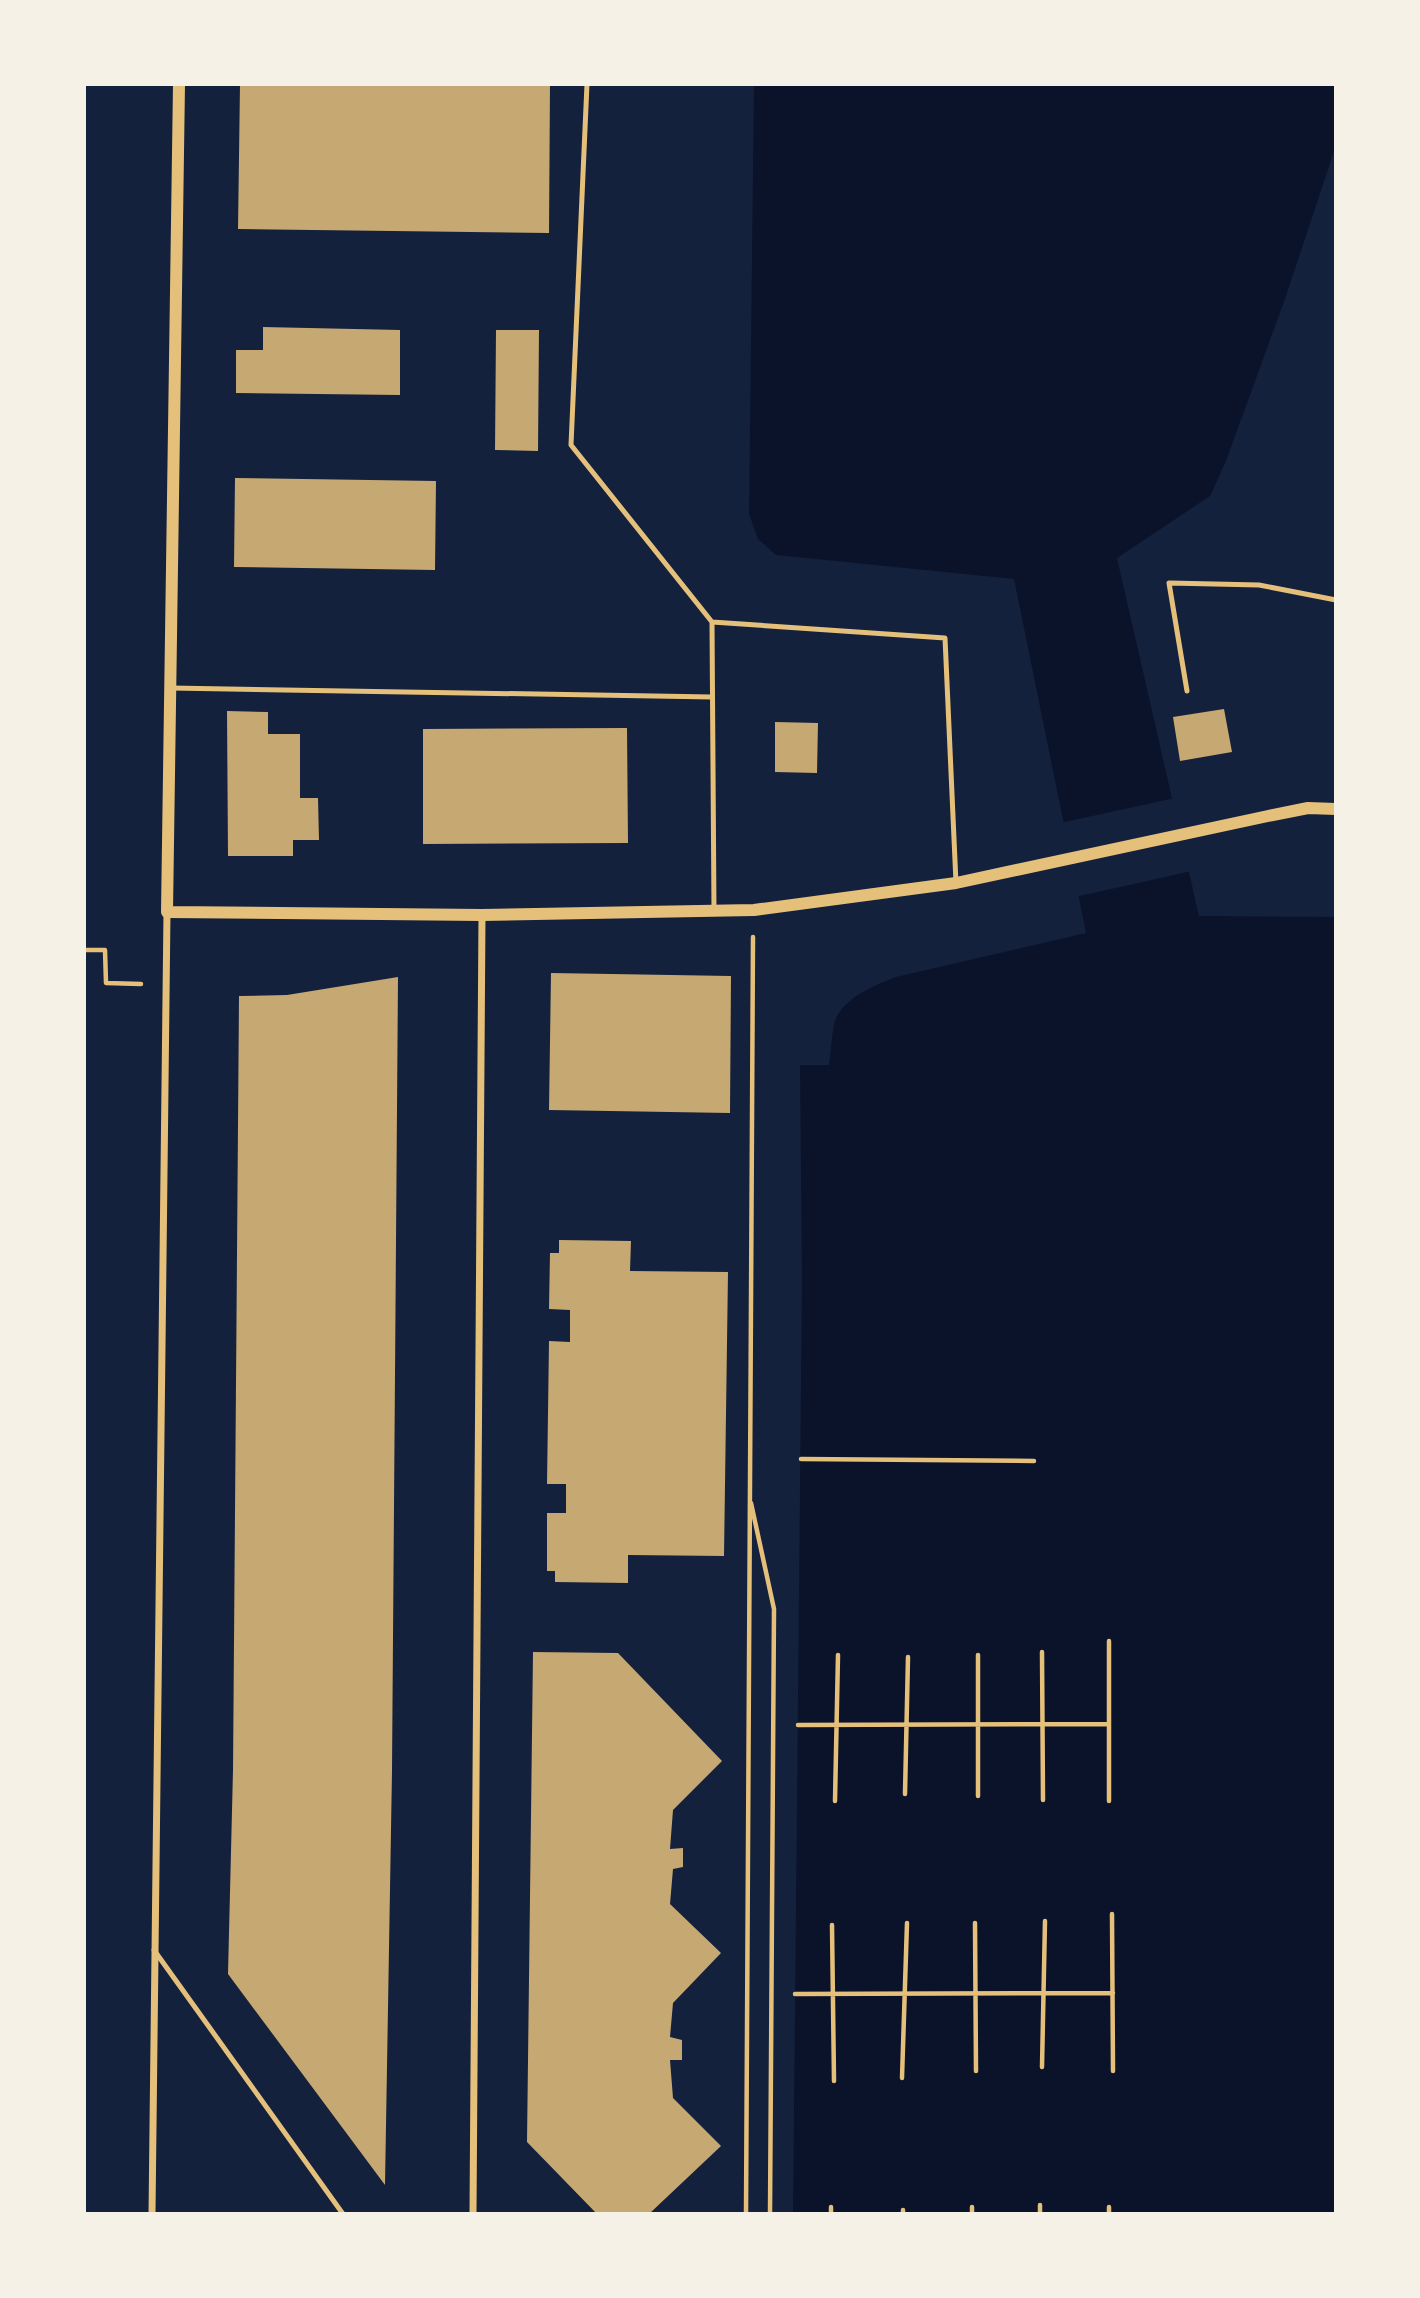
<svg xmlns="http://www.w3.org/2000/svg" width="1420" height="2298" font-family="'Titillium Web',sans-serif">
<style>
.water{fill:#0b132b}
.pier{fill:#14213d}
.building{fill:#c6a872}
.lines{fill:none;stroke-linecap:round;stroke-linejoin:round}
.path{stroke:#e5c07b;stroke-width:4.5}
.service{stroke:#e5c07b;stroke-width:5}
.minor{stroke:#e5c07b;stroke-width:7}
.tertiary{stroke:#e5c07b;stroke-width:12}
</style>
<rect width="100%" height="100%" fill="#14213d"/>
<path class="water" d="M754,84H1336V145L1286,296L1226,461L1210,496L1117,558L1199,916L1336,917V2214H793L802,1278L800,1065H829C831,1053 832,1025 837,1016C849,995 876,985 896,977L1086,933L1014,579L776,555L758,539L749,514Z"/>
<path class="pier" d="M1175,798L1192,871L1075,897L1060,823Z"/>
<path class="building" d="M240,84H550L549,233L238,229Z
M263,327L400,330V395L236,393V350H263Z
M496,330H539L538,451L495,450Z
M235,478L436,481L435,570L234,567Z
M1224,709L1232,752L1180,761L1173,717Z
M227,711L268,712V734H300V798H318L319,840H293V856H228Z
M775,722L818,723L817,773L775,772Z
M627,728L628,843L423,844V729Z
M551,973L731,976L730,1113L549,1110Z
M398,977L392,1771L385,2185L228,1974L233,1770L239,996L287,995Z
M559,1240L631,1241L630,1271L728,1272L724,1556L628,1555V1583L555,1582V1571H547V1513H566V1484H547L549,1341L570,1342V1310L549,1309L550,1253H559Z
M533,1652L618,1653L722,1761L673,1810L670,1849L683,1848V1867L673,1869L670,1904L721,1953L673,2003L670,2037L682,2040V2060H670L673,2098L721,2146L649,2214H597L527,2142Z"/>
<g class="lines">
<path class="path" d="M84,950H105L106,983L141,984
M801,1459L1034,1461
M751,1503L774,1609L770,2214
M1042,1652L1043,1800
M978,1655V1796
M798,1725L1109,1724
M905,1794L908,1657
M835,1801L838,1655
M1109,1801V1641
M1112,1914L1113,2071
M975,1923L976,2071
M832,1925L834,2081
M795,1994L1113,1993
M1042,2067L1045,1921
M902,2078L907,1923
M1040,2205V2214
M972,2207V2214
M1109,2207V2214
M903,2210V2214
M746,2214L753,937
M831,2214V2207"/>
<path class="service" d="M587,84L571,445L712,622L714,911
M712,622L945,638L956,883
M171,688L712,697
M1187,691L1169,583L1259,585L1336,600
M154,1950L343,2214"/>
<path class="minor" d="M152,2214L167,912
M473,2214L482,915"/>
<path class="tertiary" d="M179,84L167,912L482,915L754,910L956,883L1268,816L1308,808L1336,809"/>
</g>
<rect width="1420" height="2298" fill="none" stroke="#f6f1e7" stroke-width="172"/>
</svg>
